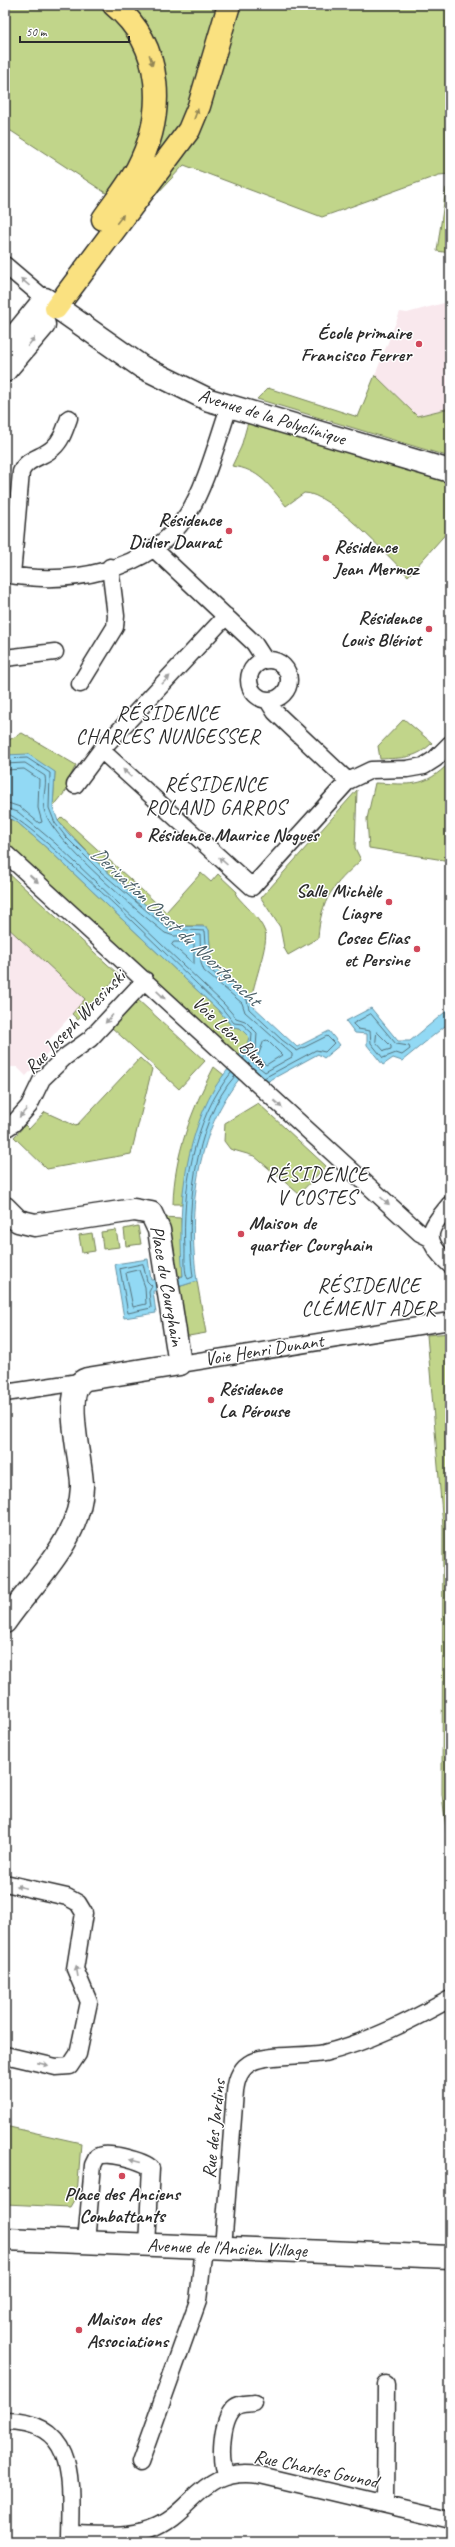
<svg xmlns="http://www.w3.org/2000/svg" width="455" height="2547" font-family="Caveat,sans-serif">
<style>
.built{fill:#f9e8ed}
.green{fill:#c1d58a;stroke:#76805a}
.water{fill:#92d9f4;stroke:#6993a4}
.lines{fill:none;stroke-linecap:round;stroke-linejoin:round}
.shore{stroke:#54717b;stroke-width:1}
.street-casing{stroke:#2b2b2b;stroke-width:19}
.secondary-casing{stroke:#2b2b2b;stroke-width:25}
.highway-casing{stroke:#2b2b2b;stroke-width:25}
.street{stroke:#fff;stroke-width:16}
.secondary{stroke:#fff;stroke-width:22}
.highway{stroke:#fae180;stroke-width:22}
.oneway{fill:#928656}
.oneway2{fill:#a0a0a0}
.poi-dot{fill:#d1495b;stroke:#fff;stroke-width:1.5}
.labels{text-anchor:middle;dominant-baseline:central;stroke-width:3;stroke-linejoin:round;paint-order:stroke}
.poi-label{font-size:19px;font-weight:bold;fill:#2b2b2b;stroke:#fff;text-anchor:end}
.street-label{font-size:19px;fill:#2b2b2b;stroke:#fff}
.neighbourhood-label{font-size:20px;letter-spacing:1px;fill:#2b2b2b;stroke:#fff}
.water-label{font-size:20px;font-style:italic;fill:#4a5f67;stroke:#fff}
</style>
<rect width="100%" height="100%" fill="#fff"/>
<filter id="ink" filterUnits="userSpaceOnUse"><feTurbulence type="fractalNoise" baseFrequency=".025" numOctaves="2"/><feDisplacementMap in="SourceGraphic" scale="8" xChannelSelector="R" yChannelSelector="G"/><feConvolveMatrix kernelMatrix="1 2 1 2 8 2 1 2 1" color-interpolation-filters="sRGB"/></filter>
<g filter="url(#ink)">
<path class="built" d="M444,303L450,304V408L417,416L375,375L400,312L407,313Z
M5,925L86,999L46,1043L52,1048L26,1076L17,1067H5Z"/>
<path class="green" d="M5,5H450V174L439,175L322,217L184,165L138,214L11,131L5,132Z
M446,188H450V253L437,251Z
M375,375L417,416L450,408V457L257,399L268,388L358,417Z
M248,422L426,473L450,482V529L408,576C389,557 330,492 304,493L286,506C270,486 259,469 232,466L241,447Z
M404,719L432,743C416,759 401,758 380,759L378,746Z
M22,733L76,765L67,783L69,787L53,807L55,772L5,755V742Z
M450,762V861L369,848L367,819L375,783C410,784 424,789 450,762Z
M357,790L355,848L361,860C333,886 321,898 318,938L288,955L284,948L280,927L261,898Z
M5,817L17,822L49,850L218,1010L233,1027L240,1028L249,1037L247,1046L238,1059L5,847Z
M62,817L166,912L201,873L211,882L218,874L237,892L236,895C245,906 260,918 265,932C269,942 254,982 252,996L247,995L211,965L209,930L203,926H170L104,869L58,821Z
M5,870L119,975L78,1020L72,1014L85,999L5,925Z
M137,999L205,1061L179,1089L111,1027Z
M140,1058L152,1069L131,1154L47,1169L14,1137L25,1125L29,1129L45,1112L76,1126Z
M214,1067L224,1075C198,1112 187,1159 182,1204H173C174,1155 192,1109 214,1067Z
M258,1103L326,1166L299,1194L254,1156L230,1149L224,1141L225,1123Z
M162,1217L181,1218L183,1276L174,1277Z
M138,1226L141,1244L126,1246L124,1229Z
M116,1230L119,1247L103,1249L101,1232Z
M92,1233L95,1251L82,1253L79,1235Z
M197,1281L206,1333L183,1337L175,1288Z
M450,1333V1865L442,1794L443,1526L427,1335Z
M5,2126L81,2143L77,2195L70,2207L5,2204Z"/>
<path class="water" d="M28,754L55,772L53,807L58,821L69,834L104,869L170,926L207,927L209,930L211,965L247,995L252,996V1005L297,1047L329,1031L340,1045L324,1058L318,1054L263,1084L248,1069C196,1124 187,1210 197,1281L175,1288L174,1278L183,1276C177,1214 183,1144 214,1089C223,1074 236,1060 247,1046L249,1037L240,1028L233,1027L218,1010L49,850L17,822L5,817V755Z
M371,1008L398,1041H410L450,1008V1022L402,1061L393,1058L383,1065L367,1045V1034L355,1033L346,1021Z
M148,1259L151,1280L161,1279L163,1290L153,1291L156,1313L124,1318L115,1264Z"/>
<g class="lines">
<path class="shore" d="M5,759L27,758L50,773L49,808L55,823L66,837L101,872L168,929L205,931L208,968L247,1000L249,1009L282,1040L297,1051L327,1036L334,1043L325,1052L316,1050L264,1078
M5,764L25,763L45,776C47,786 42,798 44,809C50,839 139,912 165,933L174,936L200,935L201,963L204,971L242,1003L245,1012L292,1054V1057L265,1072L250,1060L256,1048L257,1033L245,1021L236,1018L224,1004L55,843L18,812L5,808
M5,770L24,769L39,779L38,808L42,822L39,823L20,807L5,802
M5,813C27,815 192,980 221,1007L234,1023L242,1024L252,1033L251,1047L243,1059
M174,942H194V964L172,945Z
M371,1014L396,1044L409,1046L410,1049L402,1055L396,1053L383,1058L371,1043L370,1031L358,1029L353,1024Z
M377,1032L391,1046V1049L384,1051L376,1042Z
M264,1041L267,1040L282,1055L266,1065L258,1057Z
M231,1073C193,1119 182,1191 185,1250C185,1258 184,1273 188,1279L193,1277C185,1218 193,1122 235,1076
M143,1264L147,1281L152,1286L149,1292L151,1308L128,1313L120,1269Z
M139,1270L145,1287L146,1304L133,1307L126,1273Z"/>
<defs>
<path id="street" d="M5,265L45,299
M153,548L254,643L265,660
M5,574C68,586 149,572 187,515C205,488 218,439 229,407
M12,575L21,472C27,458 42,458 53,448C62,440 65,429 69,418
M226,616L101,750L252,887L348,781L371,770L407,769L424,766L435,759L450,744
M5,658L55,652
M249 680a20 20 0 1 1 40 0a20 20 0 1 1-40 0Z
M80,684L115,627L116,616L110,567
M268,701L275,712L348,781
M75,785L101,750
M5,853L420,1233L430,1238
M5,1129L14,1123L29,1106L42,1079L65,1057L90,1039L145,980
M450,1204C427,1232 422,1238 450,1265
M180,1364L450,1321
M5,1393L79,1382
M5,1883L67,1897L78,1903L84,1913L75,1969L89,2002L78,2054L70,2066L56,2067L5,2055
M86,2242L93,2165L97,2157C105,2150 144,2161 151,2168L147,2245
M223,2248L235,2092C236,2080 240,2068 252,2062C267,2054 305,2057 324,2053C369,2042 410,2021 450,1999
M5,2421C81,2421 70,2487 70,2542
M140,2463L198,2301L204,2247
M226,2476C219,2460 221,2421 234,2408C239,2403 248,2404 254,2403
M385,2504L386,2384
M70,2534C95,2534 126,2538 150,2529C195,2513 199,2466 260,2475L450,2520"/>
<path id="secondary" d="M5,348L45,299L142,367L209,400L450,471
M5,371L44,325
M5,1208L18,1221L35,1225L134,1210L151,1213L159,1230L180,1364L87,1379C59,1387 83,1463 82,1487C80,1541 34,1580 5,1622
M5,2239L450,2257"/>
<path id="highway" d="M103,219C114,203 127,187 137,169C166,114 164,46 114,5
M56,308L189,130L199,106L229,5"/>
</defs>
<use href="#street" class="street-casing"/>
<use href="#secondary" class="secondary-casing"/>
<use href="#highway" class="highway-casing"/>
<use href="#street" class="street"/>
<use href="#secondary" class="secondary"/>
<use href="#highway" class="highway"/>
</g>
<defs><path id="oneway-solid" d="M-6-.8H1V-3.2L6.5 0L1 3.2V.8H-6Z"/></defs>
<g class="oneway">
<use href="#oneway-solid" transform="translate(151 60) rotate(73)"/>
<use href="#oneway-solid" transform="translate(196 114) rotate(-70)"/>
<use href="#oneway-solid" transform="translate(120 219) rotate(-52)"/>
</g>
<g class="oneway2">
<use href="#oneway-solid" transform="translate(25 282) rotate(-139)"/>
<use href="#oneway-solid" transform="translate(31 342) rotate(-51)"/>
<use href="#oneway-solid" transform="translate(166 680) rotate(-46)"/>
<use href="#oneway-solid" transform="translate(127 773) rotate(-137)"/>
<use href="#oneway-solid" transform="translate(223 861) rotate(-138)"/>
<use href="#oneway-solid" transform="translate(34 879) rotate(42)"/>
<use href="#oneway-solid" transform="translate(161 995) rotate(43)"/>
<use href="#oneway-solid" transform="translate(109 1019) rotate(132)"/>
<use href="#oneway-solid" transform="translate(278 1104) rotate(42)"/>
<use href="#oneway-solid" transform="translate(23 1113) rotate(131)"/>
<use href="#oneway-solid" transform="translate(385 1201) rotate(42)"/>
<use href="#oneway-solid" transform="translate(21 1887) rotate(-168)"/>
<use href="#oneway-solid" transform="translate(77 1971) rotate(-99)"/>
<use href="#oneway-solid" transform="translate(43 2064) rotate(13)"/>
<use href="#oneway-solid" transform="translate(135 2161) rotate(-166)"/>
</g>
</g>
<g class="poi-dot">
<circle cx="419" cy="344" r="4"/>
<circle cx="229" cy="531" r="4"/>
<circle cx="326" cy="558" r="4"/>
<circle cx="429" cy="629" r="4"/>
<circle cx="139" cy="835" r="4"/>
<circle cx="389" cy="902" r="4"/>
<circle cx="417" cy="949" r="4"/>
<circle cx="241" cy="1234" r="4"/>
<circle cx="211" cy="1400" r="4"/>
<circle cx="122" cy="2176" r="4"/>
<circle cx="79" cy="2330" r="4"/>
</g>
<g class="labels">
<g class="poi-label">
<text x="411" y="333">École primaire<tspan x="411" dy="22">Francisco Ferrer</tspan></text>
<text x="221" y="520">Résidence<tspan x="221" dy="22">Didier Daurat</tspan></text>
<text x="334" y="547" text-anchor="start">Résidence<tspan x="334" dy="22">Jean Mermoz</tspan></text>
<text x="421" y="618">Résidence<tspan x="421" dy="22">Louis Blériot</tspan></text>
<text x="147" y="835" text-anchor="start">Résidence Maurice Nogues</text>
<text x="381" y="891">Salle Michèle<tspan x="381" dy="22">Liagre</tspan></text>
<text x="409" y="938">Cosec Elias<tspan x="409" dy="22">et Persine</tspan></text>
<text x="249" y="1223" text-anchor="start">Maison de<tspan x="249" dy="22">quartier Courghain</tspan></text>
<text x="219" y="1389" text-anchor="start">Résidence<tspan x="219" dy="22">La Pérouse</tspan></text>
<text x="122" y="2194" text-anchor="middle">Place des Anciens<tspan x="122" dy="22">Combattants</tspan></text>
<text x="87" y="2319" text-anchor="start">Maison des<tspan x="87" dy="22">Associations</tspan></text>
</g>
<g class="street-label">
<text transform="translate(272 417) rotate(17)">Avenue de la Polyclinique</text>
<text transform="translate(75 1022) rotate(-46)">Rue Joseph Wresinski</text>
<text transform="translate(230 1032) rotate(43)">Voie Léon Blum</text>
<text transform="translate(167 1286) rotate(80)">Place du Courghain</text>
<text transform="translate(264 1350) rotate(-9)">Voie Henri Dunant</text>
<text transform="translate(214 2129) rotate(-84)">Rue des Jardins</text>
<text transform="translate(227 2248) rotate(2)">Avenue de l'Ancien Village</text>
<text transform="translate(316 2469) rotate(12)">Rue Charles Gounod</text>
</g>
<g class="neighbourhood-label">
<text x="168" y="713">RÉSIDENCE<tspan x="168" dy="23">CHARLES NUNGESSER</tspan></text>
<text x="216" y="784">RÉSIDENCE<tspan x="216" dy="23">ROLAND GARROS</tspan></text>
<text x="317" y="1174">RÉSIDENCE<tspan x="317" dy="23">V COSTES</tspan></text>
<text x="369" y="1285">RÉSIDENCE<tspan x="369" dy="23">CLÉMENT ADER</tspan></text>
</g>
<g class="water-label">
<text transform="translate(176 926) rotate(43)">Derivation Ouest du Noortgracht</text>
</g>
</g>
<rect width="455" height="2547" fill="none" stroke="#fff" stroke-width="20"/>
<rect x="10" y="10" width="435" height="2527" fill="none" stroke="#2b2b2b" stroke-width="1.5" filter="url(#ink)"/>
<path d="M20 36v6h109v-6" fill="none" stroke="#2b2b2b" stroke-width="2"/>
<text x="26" y="36" font-size="12" fill="#2b2b2b" stroke="#ffffff" stroke-width="3" paint-order="stroke">50 m</text>
</svg>
